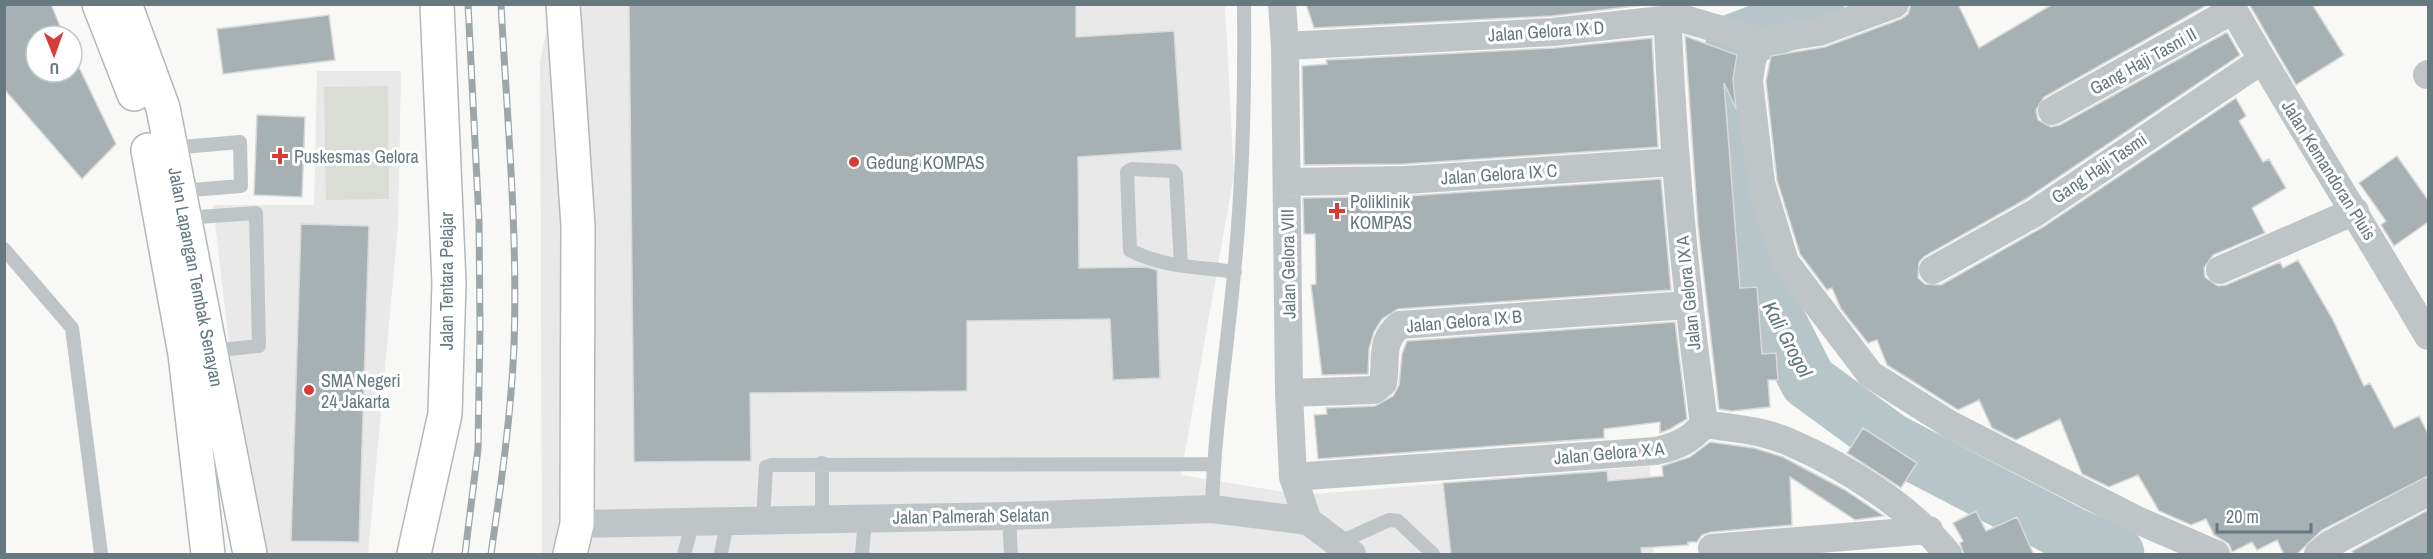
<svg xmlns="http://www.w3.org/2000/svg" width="2433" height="559" font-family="'Archivo Narrow',sans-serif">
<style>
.built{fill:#e9e9e9}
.green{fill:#d9ddd5}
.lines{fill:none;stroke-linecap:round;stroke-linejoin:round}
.river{stroke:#b6c5c7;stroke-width:57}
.building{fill:#a7b1b4;stroke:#dad9d8;stroke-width:1.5}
.secondary-casing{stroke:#b0b8ba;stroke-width:36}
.trunk-casing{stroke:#b3b8ba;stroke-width:36}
.service{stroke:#bfc5c7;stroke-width:14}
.minor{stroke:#bfc5c7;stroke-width:28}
.secondary{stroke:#fff;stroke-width:33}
.trunk{stroke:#fff;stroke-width:33}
.rail-casing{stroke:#9da7aa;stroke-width:7}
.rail{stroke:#fff;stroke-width:4.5;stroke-dasharray:14;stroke-linecap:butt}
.poi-dot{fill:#d73c37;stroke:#fff;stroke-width:2}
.labels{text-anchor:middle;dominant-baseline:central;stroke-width:6;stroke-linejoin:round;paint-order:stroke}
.street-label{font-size:18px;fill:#65797e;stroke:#fff}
.poi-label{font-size:18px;fill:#65797e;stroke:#fff;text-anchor:start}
.water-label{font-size:20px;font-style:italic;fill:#607779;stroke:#fff}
</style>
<rect width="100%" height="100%" fill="#f8f8f6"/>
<path class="built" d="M551,5H1225L1234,175L1181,475L1302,495L1650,466L1654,554H542L540,62Z
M317,71H401L398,226L368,554H253L213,205H314Z"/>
<path class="green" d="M388,86L389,199L326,200L324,87Z"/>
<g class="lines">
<path class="river" d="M1816,4L1801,17L1734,42L1733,91L1737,150L1739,245L1808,381L1890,441L2073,536L2116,554"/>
</g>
<path class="building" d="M4,4H51L64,36H36V72H72V53L116,144L82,179L4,89Z
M629,4H1076V37L1174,31L1182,150L1078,157L1079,268L1146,267L1157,270L1160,378L1113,380L1110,319L967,321V391L750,393L751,461L634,462Z
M1306,4H1652L1552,16L1314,28Z
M1911,4H1958L1979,48L2053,4H2209L2044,97L2036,110L2038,120L2051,127L2060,125L2227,32L2240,55L2026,199L1925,256L1919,262L1918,278L1925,284L1941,285L2043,227L2236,98L2246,116L2239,121L2263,162L2269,159L2286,188L2252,208L2265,233L2213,255L2204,268L2205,277L2218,286L2226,285L2280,262L2283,268L2298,260L2332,318L2364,386L2370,383L2394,428L2419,416L2428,434V476L2322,530L2296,555H2284L2277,540L2257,550L2252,542L2232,552L2229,544L2214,535L2206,519L2191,525L2159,511L2138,475L2109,487L2082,474L2060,419L2016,440L1992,428L1979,400L1958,410L1887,365L1877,340L1868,343L1841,309L1832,288L1827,290L1800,254L1777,180L1766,81L1771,56L1825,47L1901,19L1908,14Z
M2249,4H2312L2344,55L2296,85Z
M329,15L335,60L223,74L217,29Z
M1685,36L1737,55L1733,79L1736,109L1724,83L1740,288L1757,287L1762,354L1776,353L1778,380H1768L1770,407L1732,411L1719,409L1698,226Z
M1652,38L1658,147L1405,164L1304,165L1302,66L1327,64L1326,60L1554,48Z
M257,115L305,117L302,197L254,195Z
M2397,156L2428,200V222L2394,246L2381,225L2386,221L2359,183Z
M1661,179L1671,290L1398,309L1382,319L1374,332L1369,349L1368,374L1322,375L1311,285L1316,284L1315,234H1304L1303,198L1407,196Z
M301,224L369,226L359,542L291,541Z
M1675,322L1687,419L1670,429L1660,433V422L1604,429V438L1318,459L1314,415L1327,414L1326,408L1375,406L1393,396L1399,385L1402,354L1407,341Z
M1863,428L1917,463L1901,488L1847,453Z
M1710,442L1754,448L1783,457L1845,490L1884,516L1855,520L1790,477L1792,525L1711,532L1702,535L1697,542H1688V545L1641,548L1642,555H1451L1443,483L1607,471L1608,481L1663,476L1662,466L1690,457Z
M2428,510V555H2354L2352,551Z
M1976,511L1986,531L2017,517L2034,555H1964L1960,543L1963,541L1953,523Z"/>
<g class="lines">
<defs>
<path id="secondary" d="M99,4L134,94
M125,4L163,108L250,554
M148,150L185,354L208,554"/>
<path id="trunk" d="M563,4L578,226L577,524L570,554
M414,554L445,414L449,283L437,4"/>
</defs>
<use href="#secondary" class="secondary-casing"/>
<use href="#trunk" class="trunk-casing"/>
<path class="service" d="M170,148L240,142L241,186L179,191
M184,218L256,213L259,346L211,351
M4,249L72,328L101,554
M1181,265L1176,175L1173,171L1132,169L1127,172L1130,250C1161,267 1200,267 1235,272
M1212,509C1214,430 1227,352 1234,273C1243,183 1245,95 1244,4
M1009,516L1011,554
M822,519V463
M763,521L766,467L772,465L1213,464
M1338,543L1389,520L1398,521L1433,554
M684,554L693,522
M721,554L727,522
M862,554L865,518"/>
<path class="minor" d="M1282,4L1285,46L1289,393L1293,477L1308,521
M2230,4C2294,116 2363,225 2428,336
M1662,20L1671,17L1681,18L1759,41L1819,32L1895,4
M1759,41L1752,61L1749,81L1761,183L1785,262L1870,374L1951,425L2137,520L2216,554
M1285,46L1553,32L1662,20L1668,31C1674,163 1686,293 1704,424
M2427,75L2428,74
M2052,111L2233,10
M1287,182L1406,180L1674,162
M1933,270L2035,213L2261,61
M2220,270L2355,211
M1289,393L1374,390L1383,383C1387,361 1379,341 1400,325L1688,305
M1293,477L1656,451C1677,446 1690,441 1704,424C1732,428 1762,430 1789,442C1845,466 1910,507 1948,554
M577,524L1009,516L1212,509L1308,521L1352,554
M1712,548L1929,530
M2318,554L2330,544L2428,492"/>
<use href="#secondary" class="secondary"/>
<use href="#trunk" class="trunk"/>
<defs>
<path id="rail" d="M465,554L478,449L480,327L479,221L468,4
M491,554C501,485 511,416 514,346C518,232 507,118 501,4"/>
</defs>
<use href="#rail" class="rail-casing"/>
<use href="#rail" class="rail"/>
</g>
<g class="poi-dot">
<path d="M277 147h6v6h6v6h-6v6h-6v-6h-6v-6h6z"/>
<circle cx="854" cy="162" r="6"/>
<path d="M1334 202h6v6h6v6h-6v6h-6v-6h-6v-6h6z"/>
<circle cx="309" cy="390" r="6"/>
</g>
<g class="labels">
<g class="street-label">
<text transform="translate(1546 31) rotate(-4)">Jalan Gelora IX D</text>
<text transform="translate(2143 61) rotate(-29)">Gang Haji Tasni II</text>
<text transform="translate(2099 168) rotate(-34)">Gang Haji Tasmi</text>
<text transform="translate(2329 170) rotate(58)">Jalan Kemandoran Pluis</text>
<text transform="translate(1499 174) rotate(-4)">Jalan Gelora IX C</text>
<text transform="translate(1288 264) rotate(-91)">Jalan Gelora VIII</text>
<text transform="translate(196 277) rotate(79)">Jalan Lapangan Tembak Senayan</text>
<text transform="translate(446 281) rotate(-90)">Jalan Tentara Pelajar</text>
<text transform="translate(1688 293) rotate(-96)">Jalan Gelora IX A</text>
<text transform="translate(1464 321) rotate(-5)">Jalan Gelora IX B</text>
<text transform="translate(1609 453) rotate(-5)">Jalan Gelora X A</text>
<text transform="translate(971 516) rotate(-1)">Jalan Palmerah Selatan</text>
</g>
<g class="poi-label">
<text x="294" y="156">Puskesmas Gelora</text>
<text x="866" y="162">Gedung KOMPAS</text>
<text x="1350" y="201">Poliklinik<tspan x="1350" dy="21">KOMPAS</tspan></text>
<text x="321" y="380">SMA Negeri<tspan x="321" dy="21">24 Jakarta</tspan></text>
</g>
<g class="water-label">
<text transform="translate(1788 339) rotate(62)">Kali Grogol</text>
</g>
</g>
<rect width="2433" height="559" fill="none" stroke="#65797e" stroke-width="12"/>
<g transform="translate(54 54) rotate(179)"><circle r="28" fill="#ffffff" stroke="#c1c9cb" stroke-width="1.5"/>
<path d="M0-4.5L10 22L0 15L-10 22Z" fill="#d73c37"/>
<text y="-9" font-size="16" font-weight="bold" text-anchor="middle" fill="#65797e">U</text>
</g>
<path d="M2217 523v9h94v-9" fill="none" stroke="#65797e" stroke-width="3"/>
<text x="2226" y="523" font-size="18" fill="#65797e" stroke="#ffffff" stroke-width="4.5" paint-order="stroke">20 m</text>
</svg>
